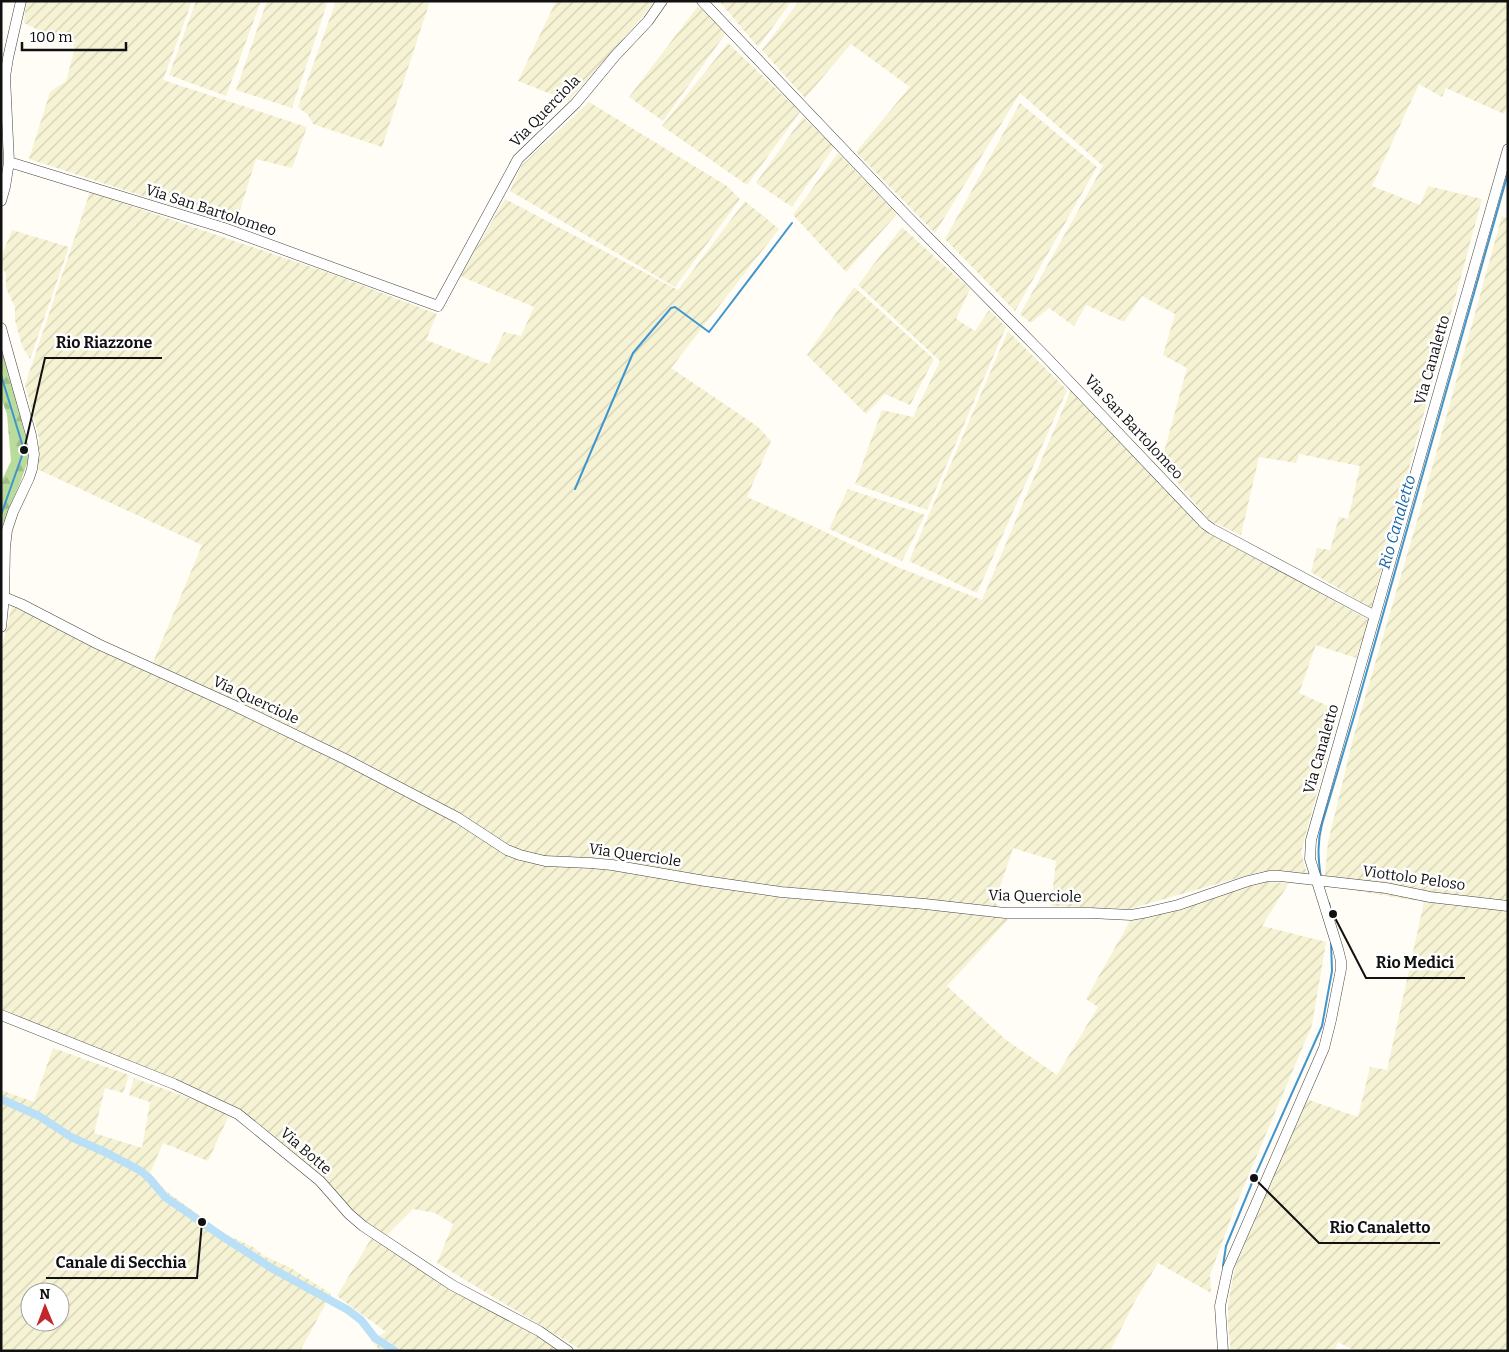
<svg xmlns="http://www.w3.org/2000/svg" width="1509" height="1352" font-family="Bitter,serif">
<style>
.farmland{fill:url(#farmland-furrows);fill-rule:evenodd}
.forest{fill:url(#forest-firs)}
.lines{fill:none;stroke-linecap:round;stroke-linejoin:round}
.stream{stroke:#3f96cf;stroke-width:2}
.canal{stroke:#b9e0f7;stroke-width:8}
.minor-casing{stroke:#444;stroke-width:11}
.minor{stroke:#fff;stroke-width:10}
.labels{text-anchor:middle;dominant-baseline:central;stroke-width:5;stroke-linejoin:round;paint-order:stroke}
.street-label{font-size:15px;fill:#111;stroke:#fff}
.water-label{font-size:16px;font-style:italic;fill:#1768a6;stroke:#fff}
.leader{fill:none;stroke:#111;stroke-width:2}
.callout-dot{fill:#111;stroke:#fff;stroke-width:2}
.callout-label{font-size:16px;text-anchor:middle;font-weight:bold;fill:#111;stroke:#fff;stroke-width:5;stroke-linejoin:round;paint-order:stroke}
</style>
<defs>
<pattern id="farmland-furrows" width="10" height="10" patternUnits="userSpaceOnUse" patternTransform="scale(1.25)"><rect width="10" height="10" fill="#f6f3d4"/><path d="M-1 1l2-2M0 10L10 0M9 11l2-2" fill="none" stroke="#d2cfb5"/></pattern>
<pattern id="forest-firs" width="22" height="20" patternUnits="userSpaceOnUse" patternTransform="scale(1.25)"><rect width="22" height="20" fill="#b9dc9c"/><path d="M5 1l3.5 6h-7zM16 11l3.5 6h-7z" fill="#9ebc85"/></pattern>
</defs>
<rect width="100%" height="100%" fill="#fffdf5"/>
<path class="farmland" d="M26,1H192L163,80L307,127L292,168L256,159L235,226L29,159L50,92L66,81L75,48L24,23Z
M196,1H261L226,96L169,75Z
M267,1H328L292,108L236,90Z
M336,1H430L382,147L313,124L308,115L298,107Z
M556,1H656L569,101L518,81Z
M719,1H792L758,47Z
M799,1H1508V102L1504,114L1446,88L1442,97L1419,84L1372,186L1420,205L1428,186L1482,199L1371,608L1311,572L1317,548L1330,550L1339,517L1348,519L1360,466L1299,454L1296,463L1259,457L1241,535L1209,520L1161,463L1187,368L1163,355L1175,314L1142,296L1124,322L1086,305L1074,326L1049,308L1031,323L1020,314L1103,166L1020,93L935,233L856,152L910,87L851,44L805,98L762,50Z
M698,6L726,33L663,121L629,97Z
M728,43L800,112L747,185L662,126Z
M589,102L727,186L740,199L675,287L510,191L522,165Z
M1020,103L1097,167L1015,311L945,239Z
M803,117L834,147L792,207L756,183Z
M838,153L897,214L846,272L793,215Z
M90,192L335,275L437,314L426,340L489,364L504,332L521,336L534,307L460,276L505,199L678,290L745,201L779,229L671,368L757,426L771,441L747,497L817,528L895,566L982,600L1071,390L1205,531L1369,620L1356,658L1316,645L1299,693L1339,711L1301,852L1307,875L1259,872L1129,909L1051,906L1056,861L1013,848L995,902L1008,920L947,986L1006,1040L1057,1075L1098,1007L1086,999L1131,919L1265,882L1289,883L1262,926L1326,942L1312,1025L1236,1205L1210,1275L1211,1293L1158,1263L1135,1301L1110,1351H583L437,1263L453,1224L435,1213L413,1209L386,1236L356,1215L245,1115L1,1010V650L12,606L149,672L202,545L37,469L39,438L25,385Z
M1502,216L1508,218V1351H1356L1338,1342L1334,1351H1231L1228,1326V1304L1235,1267L1306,1099L1358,1117L1370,1067L1387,1070L1424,902L1328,886L1325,875L1328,842L1354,735L1422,504Z
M902,227L970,289L956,319L975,331L989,310L1006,327L927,510L855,484L882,410L913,417L940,361L858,285Z
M12,230L69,247L30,359L22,346L15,320V307L6,288V273L1,267V258Z
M854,287L934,359L910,405L885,394L866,414L807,355Z
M1008,331L1067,390L977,593L909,561Z
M848,489L925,515L902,561L829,529Z
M53,1048L129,1075L123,1093L105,1088L94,1133L142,1148L150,1102L129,1095L134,1078L197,1101L229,1115L208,1161L163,1143L150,1173L166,1191L225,1234L253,1247L264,1256L291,1268L331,1294L300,1351H1V1090L34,1102ZM30,1292H60V1322H30Z
M372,1237L539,1336L561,1351H380L371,1340L386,1332L337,1296Z"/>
<path class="forest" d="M1,342L27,443L29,458L20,483L2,526L1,540V482L11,461L7,414L1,398Z"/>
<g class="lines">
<path class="stream" d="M1,375L24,450L1,515
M575,489L633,353L671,308L675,307L709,332L792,223
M1321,878C1318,858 1317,843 1322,824L1355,713L1508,173
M1329,903L1332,917
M1223,1266L1226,1246L1254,1178L1322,1026L1332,971L1331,942"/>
<path class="canal" d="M1,1099L39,1116L71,1137L107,1153L141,1171L150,1179L165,1197L223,1237L273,1269L348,1310L361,1320L375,1338L395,1351"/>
<defs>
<path id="minor" d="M702,1L906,215L1046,357L1205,524L1212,529L1375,616
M9,162L224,228L438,306L518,159L576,103L615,56L648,21L662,1
M1,201L5,187L9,162L5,77L8,58L21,1
M1,328L31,435L34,454L32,469L29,478L13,512L7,530L5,547L4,597L1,627
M4,597L21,604L98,644L233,705L345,759L458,818L507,850L520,855L545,861L590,863L612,865L705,881L781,892L925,904L1005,913H1090L1131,915L1148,912L1178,905L1248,881L1269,876H1280L1386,888L1430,897L1508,906
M1,1015L174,1084L238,1114L320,1181L349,1214L363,1226L452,1285L539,1331L568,1351
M1223,1351L1220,1306L1228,1268L1324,1048L1331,1020L1341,969V961L1338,949L1310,859L1311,840L1508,149"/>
</defs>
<use href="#minor" class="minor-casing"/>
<use href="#minor" class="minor"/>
</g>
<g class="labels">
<g class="street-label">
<text transform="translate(545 111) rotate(-46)">Via Querciola</text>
<text transform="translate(211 210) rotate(18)">Via San Bartolomeo</text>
<text transform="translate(1432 360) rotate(-74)">Via Canaletto</text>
<text transform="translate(1134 427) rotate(47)">Via San Bartolomeo</text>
<text transform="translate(256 700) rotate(25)">Via Querciole</text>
<text transform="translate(1321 749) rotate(-74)">Via Canaletto</text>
<text transform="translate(635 855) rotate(8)">Via Querciole</text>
<text transform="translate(1414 878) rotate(8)">Viottolo Peloso</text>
<text transform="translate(1035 896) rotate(1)">Via Querciole</text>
<text transform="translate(306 1151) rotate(41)">Via Botte</text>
</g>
<g class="water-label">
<text transform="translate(1397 522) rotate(-74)">Rio Canaletto</text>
</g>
</g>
<path class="leader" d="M24 450L45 358H162M1333 914L1366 978H1465M1254 1178L1319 1243H1440M202 1222L197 1278H46"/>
<g class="callout-dot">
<circle cx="24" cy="450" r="5"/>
<circle cx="1333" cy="914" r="5"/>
<circle cx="1254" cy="1178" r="5"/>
<circle cx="202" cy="1222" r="5"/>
</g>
<g class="callout-label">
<text x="104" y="348">Rio Riazzone</text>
<text x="1415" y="968">Rio Medici</text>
<text x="1380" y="1233">Rio Canaletto</text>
<text x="121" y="1268">Canale di Secchia</text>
</g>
<rect width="1509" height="1352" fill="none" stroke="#111111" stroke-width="5"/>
<g transform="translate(45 1307) rotate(359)"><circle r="24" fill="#ffffff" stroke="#a0a0a0"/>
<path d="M0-4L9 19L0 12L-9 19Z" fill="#c4262e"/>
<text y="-8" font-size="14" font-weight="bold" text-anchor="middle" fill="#111111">N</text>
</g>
<path d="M22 42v8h104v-8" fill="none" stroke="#111111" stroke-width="2.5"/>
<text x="30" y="42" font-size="15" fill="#111111" stroke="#ffffff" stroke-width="4" paint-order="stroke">100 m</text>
</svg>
